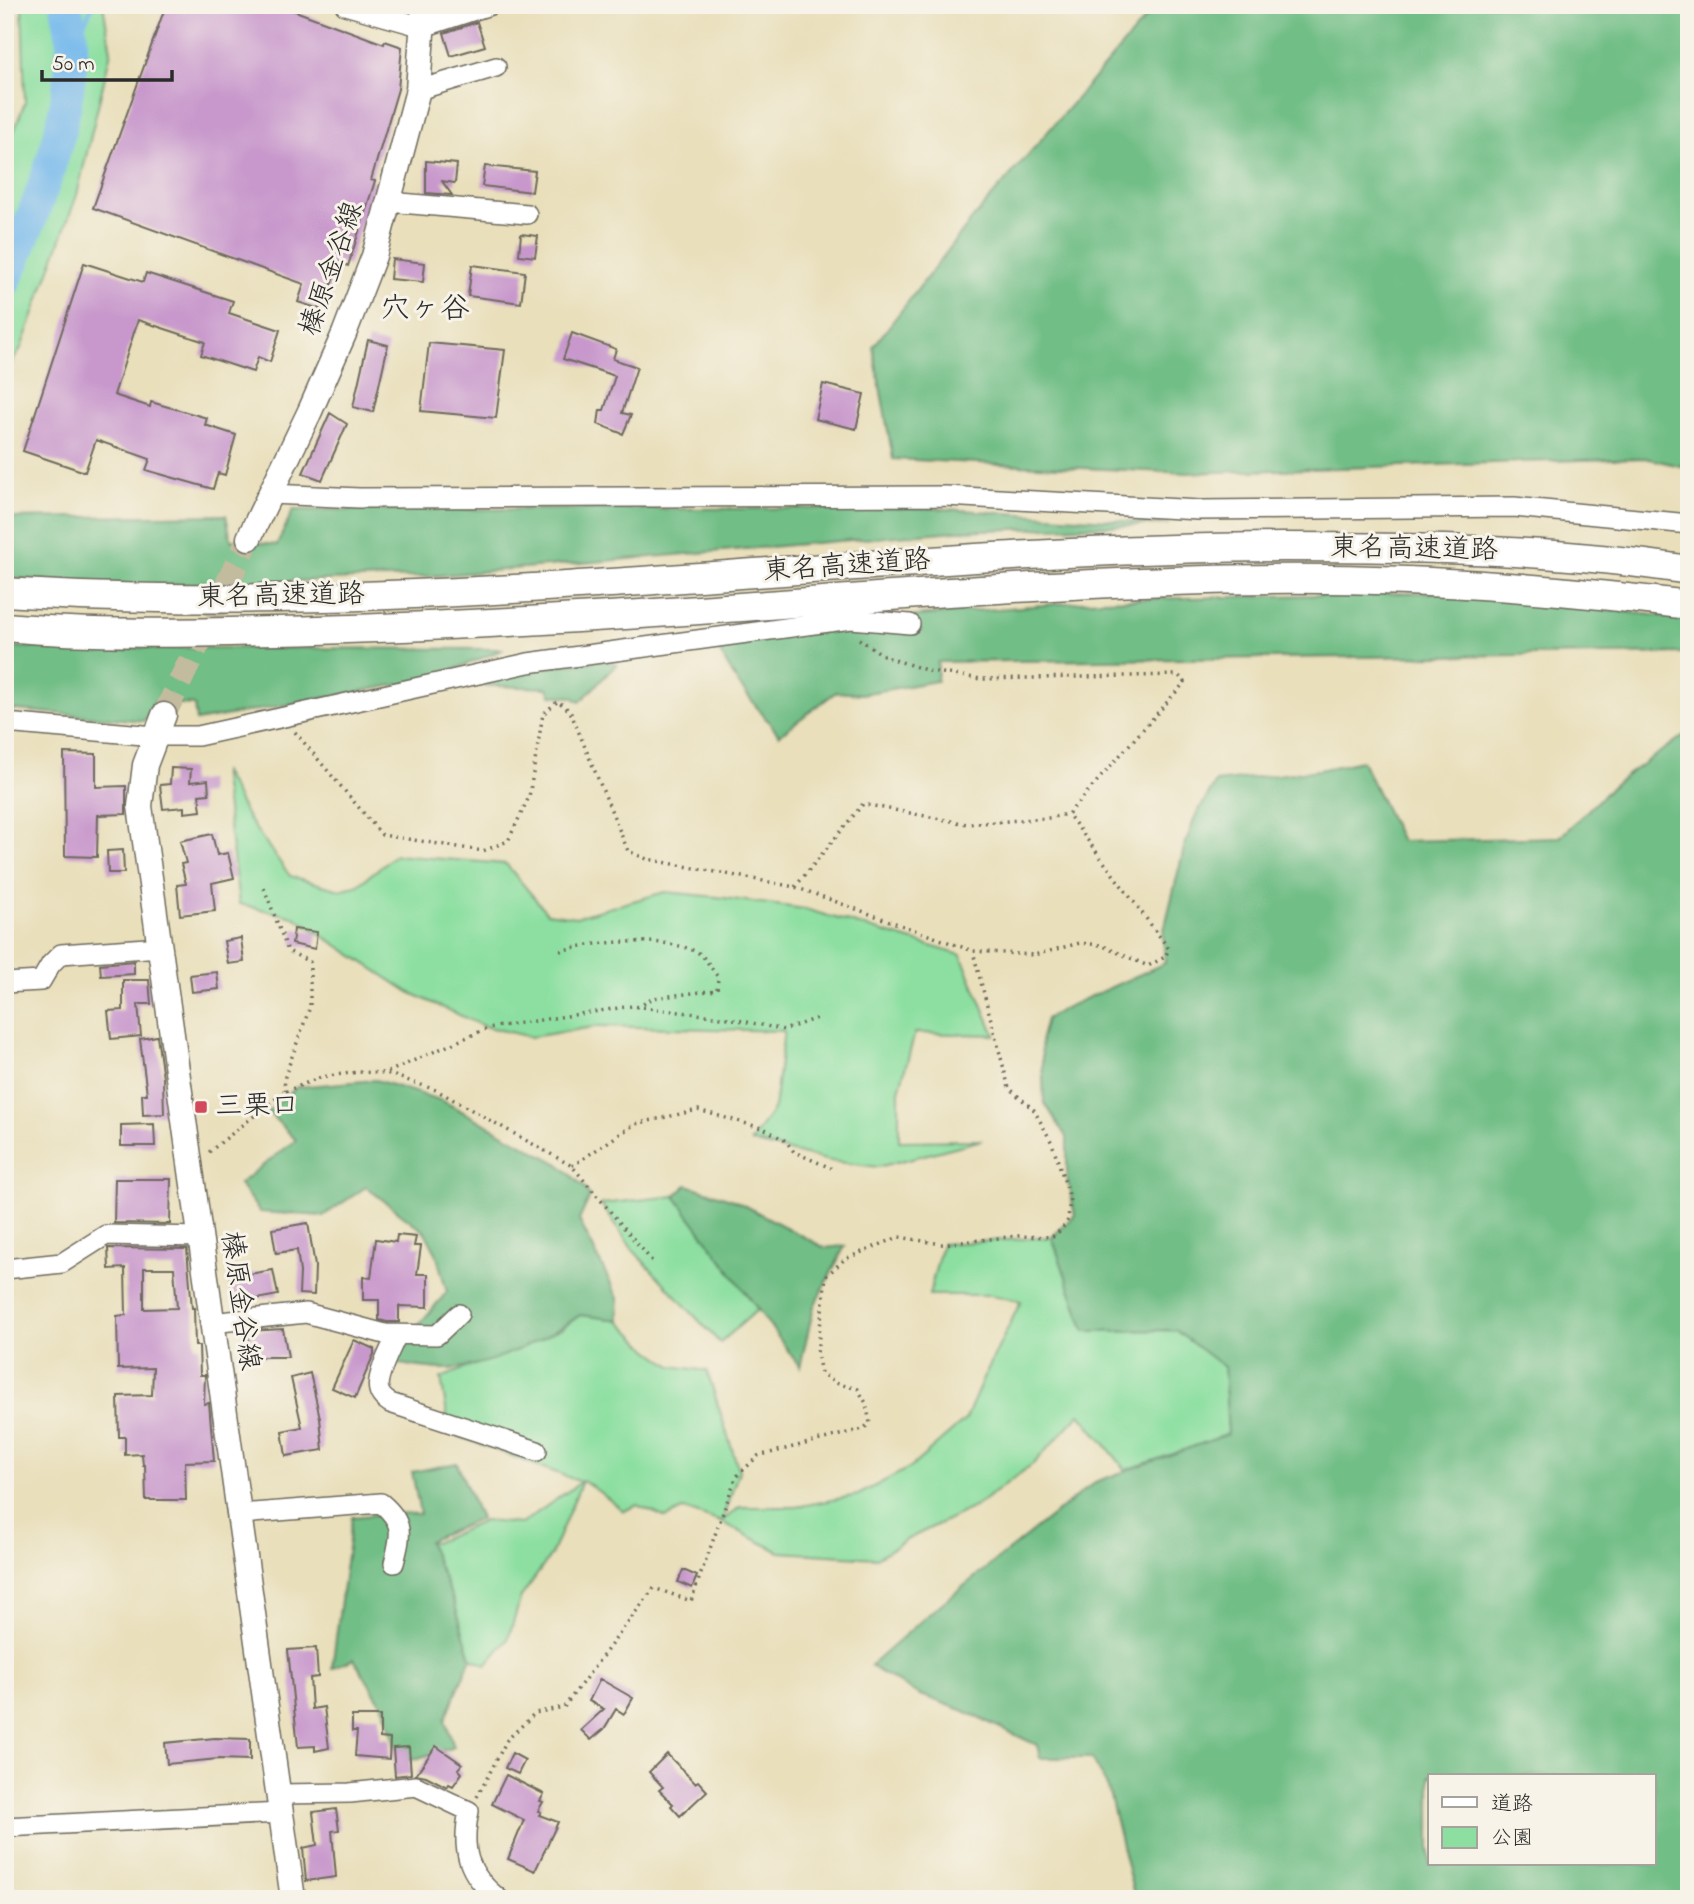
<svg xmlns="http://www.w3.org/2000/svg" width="1694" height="1904" font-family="'Indie Flower','Klee One',sans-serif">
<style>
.green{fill:#8cdfa0;stroke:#5c8566;stroke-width:2}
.forest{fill:#71be86;stroke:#4e7458;stroke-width:2;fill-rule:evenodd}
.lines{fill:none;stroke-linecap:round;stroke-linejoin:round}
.stream{stroke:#76b9ec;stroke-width:5}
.river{stroke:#76b9ec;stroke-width:32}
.building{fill:#c898cc;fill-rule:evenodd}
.major-tunnel{stroke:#c3bb9e;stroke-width:24;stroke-dasharray:24 12;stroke-linecap:butt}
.minor-casing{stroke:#6e6a5d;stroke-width:22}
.major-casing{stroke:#6e6a5d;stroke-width:27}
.highway-casing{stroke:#6e6a5d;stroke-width:31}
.path{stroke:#6e6a5d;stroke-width:3.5;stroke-dasharray:2 5;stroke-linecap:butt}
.minor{stroke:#fff;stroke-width:19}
.major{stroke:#fff;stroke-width:24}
.highway{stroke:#fff;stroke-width:28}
.poi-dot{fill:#d1495b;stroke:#f7f3e8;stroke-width:2.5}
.labels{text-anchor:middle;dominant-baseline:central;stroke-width:6;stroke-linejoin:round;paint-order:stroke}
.street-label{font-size:28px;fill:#2b2b2b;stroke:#f7f3e8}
.poi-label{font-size:28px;fill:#2b2b2b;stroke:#f7f3e8;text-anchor:start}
.neighbourhood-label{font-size:30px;fill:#2b2b2b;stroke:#f7f3e8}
</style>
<rect width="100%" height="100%" fill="#f7f3e8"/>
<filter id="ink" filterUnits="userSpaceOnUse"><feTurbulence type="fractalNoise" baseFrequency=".0143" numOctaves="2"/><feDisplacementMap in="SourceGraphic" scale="14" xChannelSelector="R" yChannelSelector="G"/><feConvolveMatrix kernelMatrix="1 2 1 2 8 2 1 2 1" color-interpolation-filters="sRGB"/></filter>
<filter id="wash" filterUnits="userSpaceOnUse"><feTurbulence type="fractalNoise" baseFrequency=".00686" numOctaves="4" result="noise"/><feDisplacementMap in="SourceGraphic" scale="28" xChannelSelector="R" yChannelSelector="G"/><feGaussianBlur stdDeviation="1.57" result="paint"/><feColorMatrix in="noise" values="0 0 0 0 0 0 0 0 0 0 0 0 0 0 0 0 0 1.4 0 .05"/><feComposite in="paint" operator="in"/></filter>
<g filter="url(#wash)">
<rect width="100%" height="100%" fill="#e9dfbb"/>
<path class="green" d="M22,5H103L111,51L77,195L21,348L5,374V155L25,102Z
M222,770L249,820L290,876L340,890L358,885L395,855L506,864L547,913L576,917L665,892L717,897L805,909L961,955L995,1035L915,1033L899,1091V1141L982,1140L878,1167L830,1161L751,1142L774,1108L784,1031L600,1026L531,1037L483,1026L409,992L294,917L239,904Z
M675,1196L758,1309L720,1343L633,1250L601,1204Z
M1052,1237L1085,1331L1175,1330L1225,1367L1228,1435L1126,1470L1080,1414L1034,1463L976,1506L908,1539L876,1558L780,1552L721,1522L684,1509L666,1518L637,1505L624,1511L589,1484L582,1481L551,1555L521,1597L508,1639L486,1665L471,1658L428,1540L434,1543L484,1521L521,1524L581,1482L450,1433L441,1378L561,1329L580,1315L619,1320L649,1350L672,1366L707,1371L739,1471L722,1521L740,1507H796L858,1495L911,1467L966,1419L982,1381L1021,1301L991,1295H929L942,1244Z"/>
<path class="forest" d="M1157,5H1689V468L1645,458L1188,473L893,459L873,347L970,222Z
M931,508L1169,524L956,531L420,577L139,586L5,578V518L226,515L231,540L277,545L293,510Z
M1447,592L1689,619V653L938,662L937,681L862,694L836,692L779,735L737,682L718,649L870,620L1101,600Z
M5,647L504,649L434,678L196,721L194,705L154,702L144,721L5,709Z
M602,660L617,664L580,702L572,697L551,695L548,688L471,685L524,670Z
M1689,732V1899H1135L1108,1788L1091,1758H1040L1037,1745L962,1710L920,1695L870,1666L931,1612L1095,1482L1228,1434L1224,1367L1175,1330L1085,1331L1052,1237L1075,1215L1067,1178V1138L1044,1102L1041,1038L1046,1019L1065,1008L1165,963L1163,934L1184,848L1195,817L1216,782L1319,770L1362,761L1401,841L1560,837L1617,782ZM1430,1776H1654V1864H1430Z
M376,1080L443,1101L559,1164L583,1186L590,1196L579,1220L618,1298L619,1320L580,1315C545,1340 486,1369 443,1369C426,1369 409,1365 393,1363L420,1323L447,1292L436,1253L425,1232L366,1187L323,1216L260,1212L239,1184L296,1140L268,1112L297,1087Z
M687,1185L734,1200L825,1248L845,1246L814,1306L800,1367L675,1196Z
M457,1463L480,1519L428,1541L454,1602L471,1658L445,1720L454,1747L412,1760L398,1756L385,1710L354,1659L332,1668L352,1517L394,1513L420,1514L412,1472Z"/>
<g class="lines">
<path class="stream" d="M72,47L93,5"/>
<path class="river" d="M5,282C37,208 69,130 72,48C73,34 68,19 66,5"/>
</g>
<g id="blocks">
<path class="building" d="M166,5H279L384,44L385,41L402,47L398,89L371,180L375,181L348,266L339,262L323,310L298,302L304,284L93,208Z
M477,22L485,46L451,56L444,33Z
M426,161L457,164L455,183L442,181L452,195L426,193Z
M485,166L535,171L532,192L482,186Z
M521,234L538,236L535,257L519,255Z
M392,259L425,263L423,282L390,279Z
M84,263L143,282L146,273L233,301L229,313L280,330L270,362L258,357L253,372L201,355L205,342L138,320L114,395L150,407L151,402L207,418L205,425L236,435L225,475L218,473L213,489L146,470L150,459L96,440L85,472L23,451Z
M472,265L525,272L521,303L468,296Z
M572,333L616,349L613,359L637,367L622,413L631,415L623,434L598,424L600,410H604L615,376L563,359Z
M368,340L388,345L373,412L353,407Z
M429,343L505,350L496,418L421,411Z
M823,384L864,394L856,429L815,419Z
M330,413L347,424L322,480L303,473Z
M64,753L96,754V787L126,786V814L98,815L97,857L65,856Z
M171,768L191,769L190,782L208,780L209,794L199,795L201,811L184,813V807L163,809L160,785L170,784Z
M212,834L217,855L228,853L234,878L212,883L215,911L180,915L177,885L186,884L181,864L186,863L180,841Z
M123,850L124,873H108L107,851Z
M294,929L317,932L315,949L292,944Z
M241,938L244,962L228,964L224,941Z
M134,961V974L101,976L100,964Z
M217,972L219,989L192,992L190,975Z
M123,980H149L151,1004H138L141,1036L111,1039L108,1011L123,1010Z
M157,1036L163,1078L164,1114L143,1115L142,1094H147L140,1039Z
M154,1124L155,1146H121V1125Z
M115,1179H171L170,1224L114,1223Z
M308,1223L315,1266L314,1295L299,1294L300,1272L297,1250L276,1253L272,1229Z
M397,1235L416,1237L414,1246H421L417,1274H428V1307L399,1306V1322H387L379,1320V1300H363V1277L371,1278L376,1239L396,1242Z
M108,1248L187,1249L192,1308H194L195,1346H199L200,1375H205L204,1404L209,1403L214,1461L185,1462L186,1500H146L145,1465H143L142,1454L125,1455V1437H119L118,1396L152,1395L153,1368L118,1369L117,1316L126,1315L125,1268L109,1269ZM144,1268H174L177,1308L144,1309Z
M273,1270L278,1295L235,1303L230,1277Z
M283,1329L288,1357H249L248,1331Z
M354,1340L374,1349V1354L355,1398L332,1388Z
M310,1373L320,1418L323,1450L286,1456L282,1431L302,1427L291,1378Z
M683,1570L697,1576L692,1588L678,1582Z
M316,1648L318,1677L310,1678L312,1709L324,1707L329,1748L315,1751V1746L298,1747L288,1650Z
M600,1679L633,1698L624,1714L616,1709L604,1729L591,1740L581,1730L604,1709L589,1701Z
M352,1716H380V1738L390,1739L389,1759L355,1756L357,1731H352Z
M215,1738L250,1739V1760L218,1759L167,1764L165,1743Z
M436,1746L462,1764L458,1769L462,1773L453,1786L449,1784L447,1787L426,1776L416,1774Z
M409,1747L411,1774L395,1776L393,1748Z
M512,1753L525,1760L518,1774L505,1768Z
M667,1754L695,1783L698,1781L707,1791L680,1816L671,1806L673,1804L659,1790L663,1787L649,1772Z
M506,1775L544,1794L540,1801L543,1802L538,1811L541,1812L539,1815L558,1822L535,1871L508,1859L524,1820L492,1804Z
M336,1809L339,1830L332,1831L336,1877L306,1881L303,1848L317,1845L313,1812Z"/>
</g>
</g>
<g filter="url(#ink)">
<use href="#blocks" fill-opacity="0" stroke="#6e6a5d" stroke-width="2"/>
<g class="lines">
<path class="major-tunnel" d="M164,715L249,538"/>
<defs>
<path id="minor" d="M345,5L423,27L490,5
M418,90L496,67
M389,202L527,214
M271,494L359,498L946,496L1199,510L1514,507L1689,524
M5,723L155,736H198L528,663L851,619L910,624
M5,983L41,981L51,964L61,954L161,947
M5,1269L62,1263L106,1235L200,1237
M211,1323L306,1313L385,1334L437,1335L459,1314
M397,1335C391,1348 375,1378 379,1390C380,1396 386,1400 390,1403L537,1451
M240,1514L381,1503C405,1523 401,1535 394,1563
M279,1794L350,1793L416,1786L469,1811C461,1850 467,1874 499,1899
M5,1827L281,1813"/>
<path id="major" d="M249,538L310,411L344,334L374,256L418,90L424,5
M164,715L145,765L140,806L293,1899"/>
<path id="highway" d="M5,592C432,620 857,549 1283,547C1418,547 1555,549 1689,570
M5,627C95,635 186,633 276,631C418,628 558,620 699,610C907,595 1117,577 1325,579C1447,580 1568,590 1689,605"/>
</defs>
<use href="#minor" class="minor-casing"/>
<use href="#major" class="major-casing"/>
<use href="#highway" class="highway-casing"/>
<path class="path" d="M295,732L382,835L483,851L508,841L529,797L543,714L558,701L570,711L628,851L647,859L795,887L973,951L1034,955L1080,943L1101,945L1148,966L1165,957L1169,949L1068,814L1185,682L1178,675L981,679L929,671L886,657L856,637
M795,887L863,804L967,824L1048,818L1068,814
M264,888L288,951L310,962V1007L285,1076L284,1091
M560,951C594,941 665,936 697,952C705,956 712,970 718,977L717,990L653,998L640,1006
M388,1072L488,1028L632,1006L729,1018L784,1030L817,1018
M209,1152L284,1092L321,1077L358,1072L386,1073L436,1090L572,1166L652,1261
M572,1166L635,1124L698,1110L765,1129L786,1141L794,1152L831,1168
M477,1797L507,1740L535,1713L564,1707L654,1588L691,1601L736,1477L758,1456L863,1429L870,1423L866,1403L858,1389L835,1383L821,1373L817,1354L826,1276L845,1259L899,1237L942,1244L1018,1236L1052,1237L1062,1229L1068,1220L1070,1198L1052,1143L1034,1110L1009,1088L973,952"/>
<use href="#minor" class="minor"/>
<use href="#major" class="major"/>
<use href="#highway" class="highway"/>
</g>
</g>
<rect class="poi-dot" x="194" y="1100" width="14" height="14" rx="3.5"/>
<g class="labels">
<g class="street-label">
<text transform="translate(333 269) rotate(-71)">榛原金谷線</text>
<text transform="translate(1414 550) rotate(1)">東名高速道路</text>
<text transform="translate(847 567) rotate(-4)">東名高速道路</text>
<text transform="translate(281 597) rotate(-1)">東名高速道路</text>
<text transform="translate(239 1301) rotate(82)">榛原金谷線</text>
</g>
<g class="poi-label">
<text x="215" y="1107">三栗口</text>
</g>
<g class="neighbourhood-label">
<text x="425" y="310">穴ヶ谷</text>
</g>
</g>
<rect width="1694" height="1904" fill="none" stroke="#f7f3e8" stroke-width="28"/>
<rect x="1428" y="1774" width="228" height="91" fill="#f7f3e8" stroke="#a5a39c" stroke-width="2"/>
<rect x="1442" y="1797" width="35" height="10" fill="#ffffff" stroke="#a5a39c" stroke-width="2"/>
<text x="1491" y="1810" font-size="21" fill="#2b2b2b">道路</text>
<rect x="1442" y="1827" width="35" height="21" fill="#8cdfa0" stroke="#a5a39c" stroke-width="2"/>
<text x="1491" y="1844" font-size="21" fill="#2b2b2b">公園</text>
<path d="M42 70v10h130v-10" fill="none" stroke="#2b2b2b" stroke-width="3.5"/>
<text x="52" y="70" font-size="21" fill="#2b2b2b" stroke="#f7f3e8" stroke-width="5" paint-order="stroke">50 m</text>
</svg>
